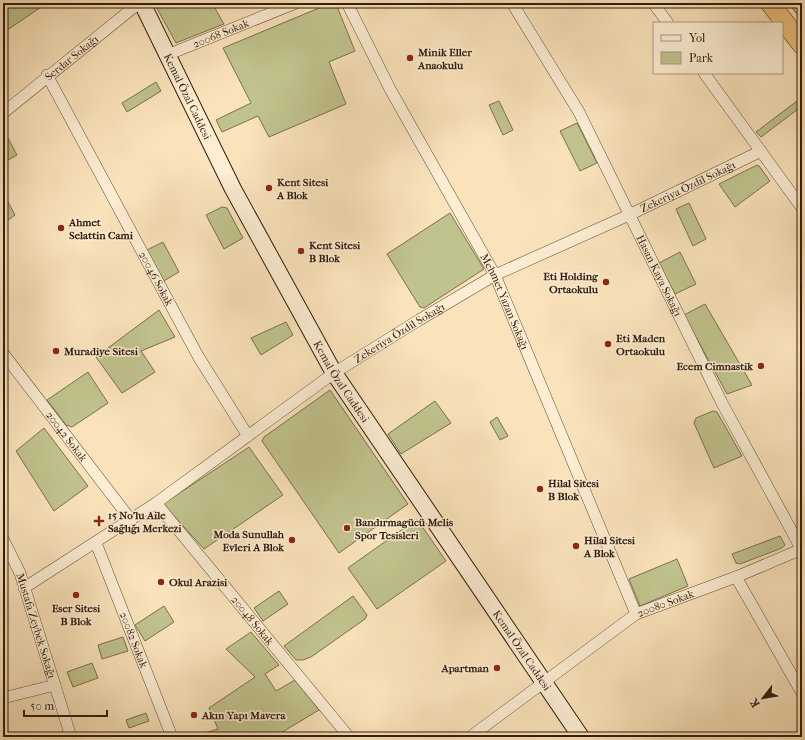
<svg xmlns="http://www.w3.org/2000/svg" width="805" height="740" font-family="'IM FELL French Canon',serif">
<style>
.green{fill:#c1c38e;stroke:#7a704d}
.lines{fill:none;stroke-linecap:round;stroke-linejoin:round}
.minor-casing{stroke:#644e38;stroke-width:12}
.secondary-casing{stroke:#321c0c;stroke-width:18}
.trunk-casing{stroke:#321c0c;stroke-width:20}
.minor{stroke:#fcedd3;stroke-width:11}
.secondary{stroke:#fcedd3;stroke-width:16}
.trunk{stroke:#edc27e;stroke-width:19}
.poi-dot{fill:#8f2418;stroke:#fcedd3;stroke-width:1.5}
.labels{text-anchor:middle;dominant-baseline:central;stroke-width:3;stroke-linejoin:round;paint-order:stroke}
.street-label{font-size:11px;fill:#321c0c;stroke:#fcedd3}
.poi-label{font-size:11px;font-weight:bold;fill:#321c0c;stroke:#fcedd3;text-anchor:start}
</style>
<rect width="100%" height="100%" fill="#fae3bb"/>
<filter id="stains"><feTurbulence type="fractalNoise" baseFrequency=".005" numOctaves="4"/><feColorMatrix values="0 0 0 0 .2 0 0 0 0 .09 0 0 0 0 .02 0 0 0 .5 -.17"/></filter>
<radialGradient id="worn" r=".72"><stop offset=".6" stop-color="#630" stop-opacity="0"/><stop offset="1" stop-color="#630" stop-opacity=".3"/></radialGradient>
<path class="green" d="M3,3H47L3,33Z
M154,3H212L224,24L176,43Z
M331,3L336,4L355,51L329,62L346,104L269,137L258,116L222,132L216,120L251,103L223,48Z
M156,82L161,91L127,112L122,103Z
M801,98L802,106L761,137L756,132Z
M499,101L513,130L503,135L489,105Z
M577,123L597,163L580,171L560,131Z
M3,129L17,155L3,163Z
M757,165L759,166L770,181L735,207L719,184Z
M3,193L15,215L3,224Z
M689,203L706,239L693,246L676,209Z
M222,207L227,208L243,238L224,249L206,215Z
M450,213L484,269L424,308L420,307L387,254Z
M163,242L179,272L162,282L145,251Z
M680,252L696,284L675,294L659,263Z
M705,304L752,385L727,394L684,315Z
M159,310L175,337L141,351L155,372L122,393L96,357Z
M286,322L293,335L261,355L251,338Z
M88,372L108,403L72,427L66,425L47,400Z
M330,390L408,504L339,553L262,441L264,437Z
M435,401L451,423L401,454L388,434Z
M713,411L717,412L742,456L714,468L694,423L696,418Z
M497,417L508,436L500,440L490,422Z
M44,428L88,486L54,511L16,451Z
M249,447L283,495L204,549L163,504Z
M417,519L446,561L377,609L348,568Z
M780,536L785,545L782,548L740,564L736,563L732,554Z
M677,559L688,586L640,606L629,579Z
M279,591L288,604L263,621L254,608Z
M353,596L367,615L365,619L311,657L303,660H296L284,646Z
M164,606L174,622L145,641L135,625Z
M251,632L279,665L265,674L276,691L295,680L319,710L274,737H192L218,729L209,708L255,677L226,649Z
M123,637L128,651L102,659L98,645Z
M92,663L98,678L73,687L67,672Z
M146,713L149,721L129,728L126,720Z"/>
<g class="lines">
<defs>
<g id="minor">
<path id="s1" d="M347,3L390,89L495,275L636,614"/>
<path id="s2" d="M512,3L579,112L722,403L802,550"/>
<path d="M653,3L668,23"/>
<path id="s3" d="M167,55L296,3"/>
<path d="M704,73L802,208"/>
<path id="s4" d="M47,75L198,356L248,436"/>
<path id="s5" d="M3,113L139,3"/>
<path id="s6" d="M3,353L131,520"/>
<path id="s7" d="M156,503L349,737"/>
<path id="s8" d="M3,539L20,573L71,737"/>
<path id="s9" d="M96,543L172,737"/>
<path d="M736,577L802,693"/>
<path id="s10" d="M24,588L156,503L334,373L419,320L495,275L629,215L761,151"/>
<path d="M3,698L55,685"/>
<path id="s11" d="M470,737L636,614L736,577L802,549"/>
</g>
<g id="secondary">
<path id="s12" d="M142,3L233,189L334,373L581,737"/>
</g>
<path id="trunk" d="M770,3L802,45
M801,3L802,5"/>
</defs>
<use href="#minor" class="minor-casing"/>
<use href="#secondary" class="secondary-casing"/>
<use href="#trunk" class="trunk-casing"/>
<use href="#minor" class="minor"/>
<use href="#secondary" class="secondary"/>
<use href="#trunk" class="trunk"/>
</g>
<g class="poi-dot">
<circle cx="410" cy="58" r="4"/>
<circle cx="269" cy="188" r="4"/>
<circle cx="61" cy="228" r="4"/>
<circle cx="301" cy="251" r="4"/>
<circle cx="606" cy="282" r="4"/>
<circle cx="608" cy="344" r="4"/>
<circle cx="56" cy="351" r="4"/>
<circle cx="761" cy="366" r="4"/>
<circle cx="540" cy="489" r="4"/>
<path d="M97 515h4v4h4v4h-4v4h-4v-4h-4v-4h4z"/>
<circle cx="347" cy="528" r="4"/>
<circle cx="292" cy="540" r="4"/>
<circle cx="576" cy="546" r="4"/>
<circle cx="161" cy="582" r="4"/>
<circle cx="76" cy="595" r="4"/>
<circle cx="497" cy="668" r="4"/>
<circle cx="194" cy="715" r="4"/>
</g>
<g class="labels">
<g class="street-label">
<text stroke="none"><textPath href="#s3" startOffset="58">20068 Sokak</textPath></text>
<text stroke="none"><textPath href="#s5" startOffset="88">Serdar Sokağı</textPath></text>
<text stroke="none"><textPath href="#s12" startOffset="104">Kemal Özal Caddesi</textPath></text>
<text stroke="none"><textPath href="#s10" startOffset="778">Zekeriya Özdil Sokağı</textPath></text>
<text stroke="none"><textPath href="#s2" startOffset="310">Hasan Kaya Sokağı</textPath></text>
<text stroke="none"><textPath href="#s4" startOffset="231">20046 Sokak</textPath></text>
<text stroke="none"><textPath href="#s1" startOffset="338">Mehmet Yazan Sokağı</textPath></text>
<text stroke="none"><textPath href="#s10" startOffset="454">Zekeriya Özdil Sokağı</textPath></text>
<text stroke="none"><textPath href="#s12" startOffset="428">Kemal Özal Caddesi</textPath></text>
<text stroke="none"><textPath href="#s6" startOffset="105">20042 Sokak</textPath></text>
<text stroke="none"><textPath href="#s11" startOffset="238">20080 Sokak</textPath></text>
<text stroke="none"><textPath href="#s7" startOffset="152">20048 Sokak</textPath></text>
<text stroke="none"><textPath href="#s8" startOffset="93">Mustafa Zeybek Sokağı</textPath></text>
<text stroke="none"><textPath href="#s9" startOffset="104">20082 Sokak</textPath></text>
<text stroke="none"><textPath href="#s12" startOffset="752">Kemal Özal Caddesi</textPath></text>
</g>
<g class="poi-label">
<text x="418" y="52">Minik Eller<tspan x="418" dy="13">Anaokulu</tspan></text>
<text x="277" y="182">Kent Sitesi<tspan x="277" dy="13">A Blok</tspan></text>
<text x="69" y="222">Ahmet<tspan x="69" dy="13">Selattin Cami</tspan></text>
<text x="309" y="245">Kent Sitesi<tspan x="309" dy="13">B Blok</tspan></text>
<text x="598" y="276" text-anchor="end">Eti Holding<tspan x="598" dy="13">Ortaokulu</tspan></text>
<text x="616" y="338">Eti Maden<tspan x="616" dy="13">Ortaokulu</tspan></text>
<text x="64" y="351">Muradiye Sitesi</text>
<text x="753" y="366" text-anchor="end">Ecem Cimnastik</text>
<text x="548" y="483">Hilal Sitesi<tspan x="548" dy="13">B Blok</tspan></text>
<text x="108" y="515">15 No'lu Aile<tspan x="108" dy="13">Sağlığı Merkezi</tspan></text>
<text x="355" y="522">Bandırmagücü Melis<tspan x="355" dy="13">Spor Tesisleri</tspan></text>
<text x="284" y="534" text-anchor="end">Moda Sunullah<tspan x="284" dy="13">Evleri A Blok</tspan></text>
<text x="584" y="540">Hilal Sitesi<tspan x="584" dy="13">A Blok</tspan></text>
<text x="169" y="582">Okul Arazisi</text>
<text x="76" y="608" text-anchor="middle">Eser Sitesi<tspan x="76" dy="13">B Blok</tspan></text>
<text x="489" y="668" text-anchor="end">Apartman</text>
<text x="202" y="715">Akın Yapı Mavera</text>
</g>
</g>
<rect width="805" height="740" fill="none" stroke="#fae3bb" stroke-width="16"/>
<rect x="4" y="4" width="797" height="732" fill="none" stroke="#321c0c" stroke-width="2"/>
<rect x="8" y="8" width="789" height="724" fill="none" stroke="#321c0c"/>
<rect x="653" y="22" width="130" height="52" fill="#fcedd3" stroke="#ab9983"/>
<rect x="661" y="35" width="20" height="6" fill="#fcedd3" stroke="#ab9983"/>
<text x="689" y="42" font-size="12" fill="#321c0c">Yol</text>
<rect x="661" y="52" width="20" height="12" fill="#c1c38e" stroke="#ab9983"/>
<text x="689" y="62" font-size="12" fill="#321c0c">Park</text>
<g transform="translate(763 698) rotate(239)" stroke="#fcedd3" stroke-width="3" paint-order="stroke">
<path d="M0-3L7 15L0 10L-7 15Z" fill="#321c0c"/>
<text y="-6" font-size="11" font-weight="bold" text-anchor="middle" fill="#321c0c">K</text>
</g>
<path d="M24 710v6h83v-6" fill="none" stroke="#321c0c" stroke-width="2"/>
<text x="30" y="710" font-size="12" fill="#321c0c" stroke="#fcedd3" stroke-width="3" paint-order="stroke">50 m</text>
<rect width="100%" height="100%" filter="url(#stains)"/>
<rect width="100%" height="100%" fill="url(#worn)"/>
</svg>
